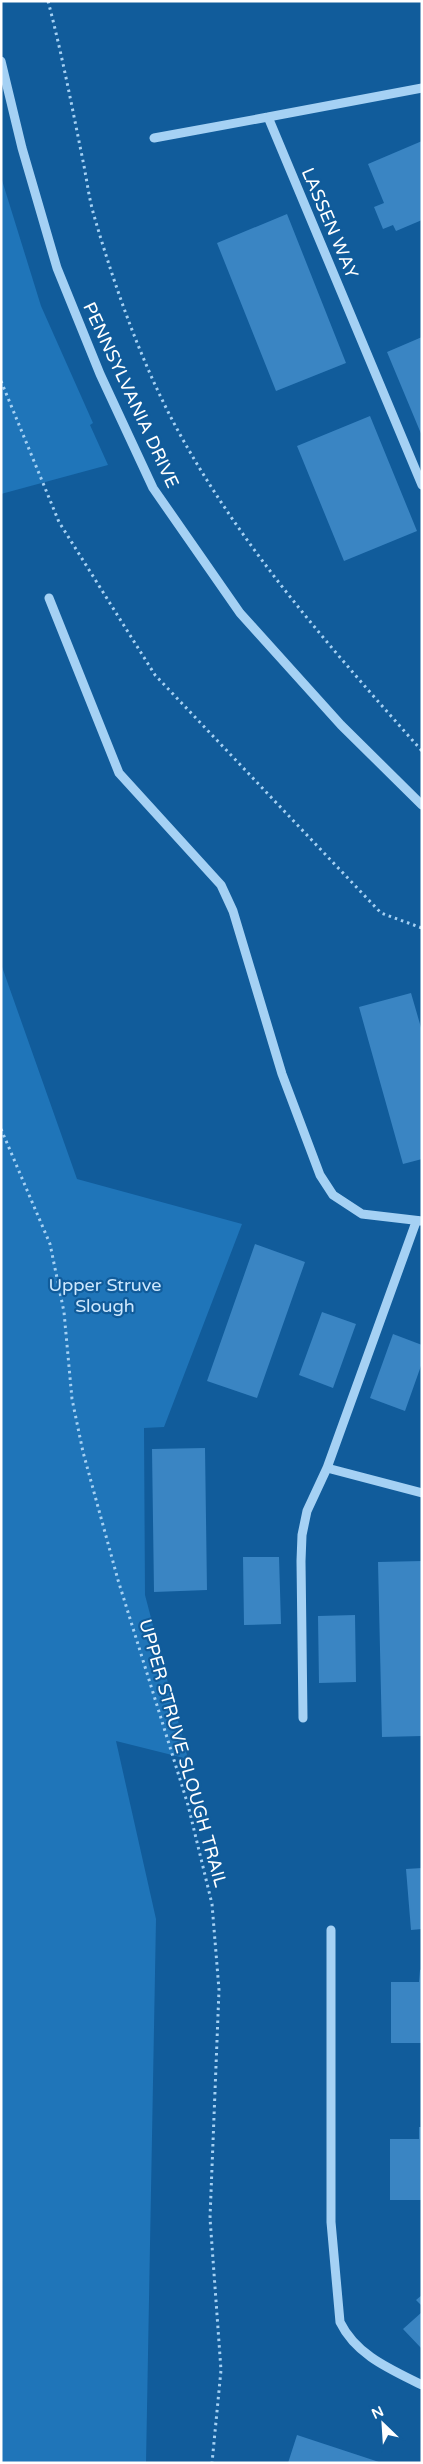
<svg xmlns="http://www.w3.org/2000/svg" width="423" height="2464" font-family="'Varela Round',sans-serif">
<style>
.green{fill:#1f75b9}
.building{fill:#3a85c3}
.lines{fill:none;stroke-linecap:round;stroke-linejoin:round}
.path{stroke:#a5d1f4;stroke-width:3;stroke-dasharray:2.5 4;stroke-linecap:butt}
.minor{stroke:#a5d1f4;stroke-width:9}
.labels{text-anchor:middle;dominant-baseline:central;stroke-width:4.5;stroke-linejoin:round;paint-order:stroke}
.street-label{font-size:18px;fill:#fff;stroke:#115c9b}
.park-label{font-size:18px;fill:#cde8fe;stroke:#115c9b}
</style>
<rect width="100%" height="100%" fill="#115c9b"/>
<path class="green" d="M1,177L41,306L93,423L90,425L108,465L1,494Z
M1,964L77,1179L242,1224L164,1427L144,1428L145,1595L188,1759L116,1741L156,1919L146,2463H1Z"/>
<path class="building" d="M422,141V220L396,231L393,225L383,229L374,207L384,203L368,164Z
M287,214L346,363L276,391L217,243Z
M422,337V436L387,352Z
M370,416L417,531L344,561L297,446Z
M411,993L422,1031V1159L403,1164L359,1007Z
M255,1244L305,1262L257,1398L207,1381Z
M322,1312L356,1324L333,1388L299,1375Z
M393,1334L422,1345V1363L405,1411L370,1398Z
M205,1448L207,1590L154,1592L152,1449Z
M243,1557H279L281,1624L244,1625Z
M422,1561V1736L382,1737L378,1562Z
M355,1615L356,1682L319,1683L318,1616Z
M422,1868V1929L411,1930L406,1869Z
M422,1969V2043H391V1982H419L420,1970Z
M419,2127H422V2200H390V2139H419Z
M422,2295V2306L416,2300Z
M422,2312V2349L403,2329Z
M297,2435L379,2462V2463H288Z"/>
<g class="lines">
<path class="path" d="M48,1C62,54 72,107 83,161C87,180 89,200 95,219C117,294 144,370 182,438C246,553 335,653 422,751
M1,381L59,522L155,675L381,913L422,928
M1,1129L50,1244L64,1312L72,1399L83,1452L118,1580L188,1805L212,1904L219,1990L210,2218L221,2370L212,2463"/>
<path class="minor" d="M1,61L22,148L57,268L100,374L153,488L240,613L341,725L422,805
M422,88L268,117L422,485
M154,138L268,117
M49,598L119,773L221,885L233,911L282,1074L320,1175L333,1195L362,1214L422,1221
M327,1468L422,1493
M303,1718L301,1561L302,1535L307,1511L327,1468L416,1222
M331,1930V2222L340,2322C356,2355 390,2369 422,2385"/>
</g>
<g class="labels">
<g class="street-label">
<text transform="translate(330 223) rotate(67)">LASSEN WAY</text>
<text transform="translate(131 395) rotate(65)">PENNSYLVANIA DRIVE</text>
<text transform="translate(183 1753) rotate(74)">UPPER STRUVE SLOUGH TRAIL</text>
</g>
<g class="park-label">
<text x="105" y="1285">Upper Struve<tspan x="105" dy="21">Slough</tspan></text>
</g>
</g>
<rect width="423" height="2464" fill="none" stroke="#ffffff" stroke-width="5"/>
<g transform="translate(383 2424) rotate(335)" stroke="#115c9b" stroke-width="4" paint-order="stroke">
<path d="M0-4L9 19L0 12L-9 19Z" fill="#ffffff"/>
<text y="-8" font-size="14" font-weight="bold" text-anchor="middle" fill="#ffffff">N</text>
</g>
</svg>
